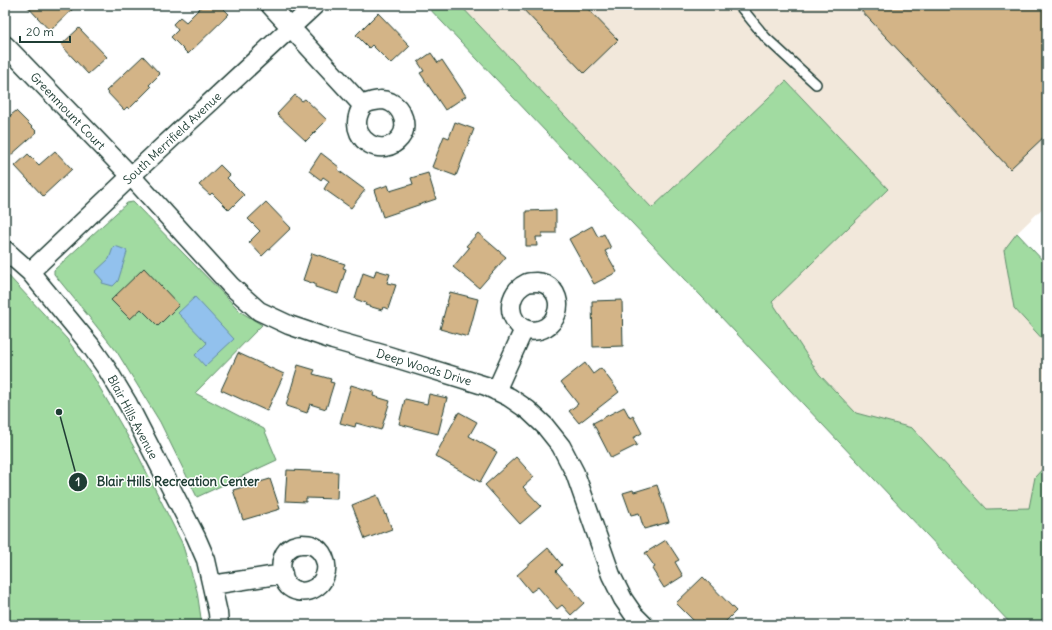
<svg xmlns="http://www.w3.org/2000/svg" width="1052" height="630" font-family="Delius,sans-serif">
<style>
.built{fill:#f2e8db}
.green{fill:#a1dba1;stroke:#608c6a}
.water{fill:#92c1ed;stroke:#648ca3}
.building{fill:#d3b487;stroke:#1f3d34}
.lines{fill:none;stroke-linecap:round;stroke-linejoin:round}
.lane-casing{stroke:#1f3d34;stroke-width:12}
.street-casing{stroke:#1f3d34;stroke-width:21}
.lane{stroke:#fff;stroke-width:9}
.street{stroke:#fff;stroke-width:18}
.labels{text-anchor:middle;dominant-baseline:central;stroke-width:3;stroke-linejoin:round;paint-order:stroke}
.street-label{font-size:12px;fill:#1f3d34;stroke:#fff}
.leader{fill:none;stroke:#1f3d34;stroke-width:1.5}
.callout-dot{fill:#1f3d34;stroke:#fff;stroke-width:1.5}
.mark-label{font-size:12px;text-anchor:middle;font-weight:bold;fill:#fff}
.callout-label{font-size:13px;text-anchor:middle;font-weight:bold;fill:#1f3d34;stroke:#fff;stroke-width:3;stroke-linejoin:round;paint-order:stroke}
</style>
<rect width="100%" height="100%" fill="#fff"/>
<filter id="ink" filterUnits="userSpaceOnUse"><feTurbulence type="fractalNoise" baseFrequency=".025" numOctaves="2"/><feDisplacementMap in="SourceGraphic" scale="8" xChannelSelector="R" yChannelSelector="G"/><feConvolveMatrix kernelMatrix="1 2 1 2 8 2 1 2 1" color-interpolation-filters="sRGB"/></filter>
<g filter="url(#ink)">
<path class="built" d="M460,5H1047V204L1017,233L1004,250L1014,308L1047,344V464L1035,477L1030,508L987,509L912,428L856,413L819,374L772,302L888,189L786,81L652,208Z"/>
<path class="green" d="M426,5H460L652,208L786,81L888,189L772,302L819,374L856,413L912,428L987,509L1029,508L1035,477L1047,464V625H1012Z
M133,202L241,312L262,325L195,393L264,429L277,460L197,497L160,422L117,352L85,312L54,274V270L127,203Z
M1017,233L1047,265V344L1014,308L1004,250Z
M5,272L67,339L93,376L135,449L182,543L197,591L202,625H5Z"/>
<path class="water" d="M115,246L126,250L127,252L118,281L113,286L102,283L103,281L95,272L109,259L113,248Z
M195,297L234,339L205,366L195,355L207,343L178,313Z"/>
<path class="building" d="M26,5H77L50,31Z
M203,5H220L229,14L188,54L171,37L178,30L173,24L180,17L186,22Z
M519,5H584L618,40L584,73Z
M856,5H1047V134L1010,169Z
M378,13L410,46L391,64L372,45L369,48L356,35Z
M79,28L107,57L88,74L61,45Z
M431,53L438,63L442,60L466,96L445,110L420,73L424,71L418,62Z
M143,56L160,74L149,85L151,87L129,109L127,107L124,110L106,91Z
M295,95L302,101L305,99L327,120L306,141L277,114Z
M16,111L37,132L10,156L5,150V116L7,118Z
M455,122L474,129L456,176L432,167L444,136L449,138Z
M55,151L72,169L43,196L15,166L28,154L39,165Z
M321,153L339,167L338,170L365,190L351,208L324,189L329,181L323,177L321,180L309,171Z
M220,165L230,175L227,178L244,195L229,210L212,193L210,195L199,185Z
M428,173L436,199L383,217L374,190L388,185L390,191L413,184L411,178Z
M266,202L291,228L262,256L249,242L260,231L248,219Z
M556,210V233H542V237H536L537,246H526V211Z
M592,226L598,237L604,234L611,248L605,251L617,272L594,284L569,239Z
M478,233L506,257L479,288L453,267L469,248L466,246Z
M312,253L345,264L343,268L346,269L338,294L315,287V284L303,280Z
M144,268L179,305L158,326L141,309L130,319L111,300Z
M376,270L390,274L387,283L396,285L388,309L383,307L382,310L365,305L366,303L355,299L363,273L374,277Z
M450,292L478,299L468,337L440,329Z
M622,300L623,346L593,347L592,301Z
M238,353L284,374L267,411L221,390Z
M585,363L593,374L601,368L619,392L579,423L569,411L578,404L561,382Z
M298,365L315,370L313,374L331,379L330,382L334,383L326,409L310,404L307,413L286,406Z
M351,385L374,392L373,396L390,401L381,430L356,423L355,427L340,423Z
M429,394L447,398L438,434L399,424L405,399L427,404Z
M624,407L630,418L633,416L642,433L633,438L637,445L611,458L593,423Z
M459,412L477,422L469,436L497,452L480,482L435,456Z
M516,457L534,477L523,487L541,506L520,524L485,485Z
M287,470L338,472L337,499L306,498V502L285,501Z
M270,479L280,509L243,520L233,490Z
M657,485L669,522L644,529L639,513L631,515L623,493L633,490L634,492Z
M377,495L385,515L386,514L392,529L365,539L352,505Z
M666,540L679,560L675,562L683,576L664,588L652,569L655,567L645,553Z
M548,548L562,565L556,571L584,603L571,615L562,605L557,609L538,587L531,592L517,575Z
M703,577L736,611L722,625H698L676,603Z"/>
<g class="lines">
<defs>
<path id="lane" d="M739,5L766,38L816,84"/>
<path id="street" d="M270,5L363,106
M5,45L131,176L231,286L259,311L289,325L333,340L389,356L486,386L509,397L528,410L545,426L561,446L575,473L611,575L623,599L634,615L644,625
M381,100C384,100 388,101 390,102C403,108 409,127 400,138C383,159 351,141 358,116C359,112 361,108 364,105C369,101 375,101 381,100Z
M5,250L30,272L91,346L107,369L128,404L196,537L206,560L218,613L219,625
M30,272L131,176L315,5
M536,282C539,282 543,283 545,284C570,297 556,336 528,330C523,329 519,326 516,322C506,308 512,290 527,283C530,282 533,282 536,282Z
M496,391L524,329
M302,544C305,544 309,544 311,545C323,549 329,564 325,575C320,591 300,597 288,586C284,582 283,577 282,572C280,562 283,551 293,546C296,545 299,544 302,544Z
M212,585L283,574"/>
</defs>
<use href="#lane" class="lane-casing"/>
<use href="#street" class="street-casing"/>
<use href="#lane" class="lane"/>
<use href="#street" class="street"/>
</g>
</g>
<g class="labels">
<g class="street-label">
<text transform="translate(68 111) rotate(46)">Greenmount Court</text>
<text transform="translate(172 138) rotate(-43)">South Merrifield Avenue</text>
<text transform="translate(424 367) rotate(17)">Deep Woods Drive</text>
<text transform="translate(133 417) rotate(62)">Blair Hills Avenue</text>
</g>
</g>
<path class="leader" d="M59 412L78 482"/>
<g class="callout-dot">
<circle cx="59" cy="412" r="4"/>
<circle cx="78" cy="482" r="10"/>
</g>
<g class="mark-label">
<text x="78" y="486">1</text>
</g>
<g class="callout-label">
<text x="178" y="486">Blair Hills Recreation Center</text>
</g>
<rect width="1052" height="630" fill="none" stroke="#fff" stroke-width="20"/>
<rect x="10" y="10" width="1032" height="610" fill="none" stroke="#1f3d34" stroke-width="1.5" filter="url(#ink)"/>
<path d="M20 36v6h50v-6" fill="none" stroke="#1f3d34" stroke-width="2"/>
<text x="26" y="36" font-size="12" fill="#1f3d34" stroke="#ffffff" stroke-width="3" paint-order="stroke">20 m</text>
</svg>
